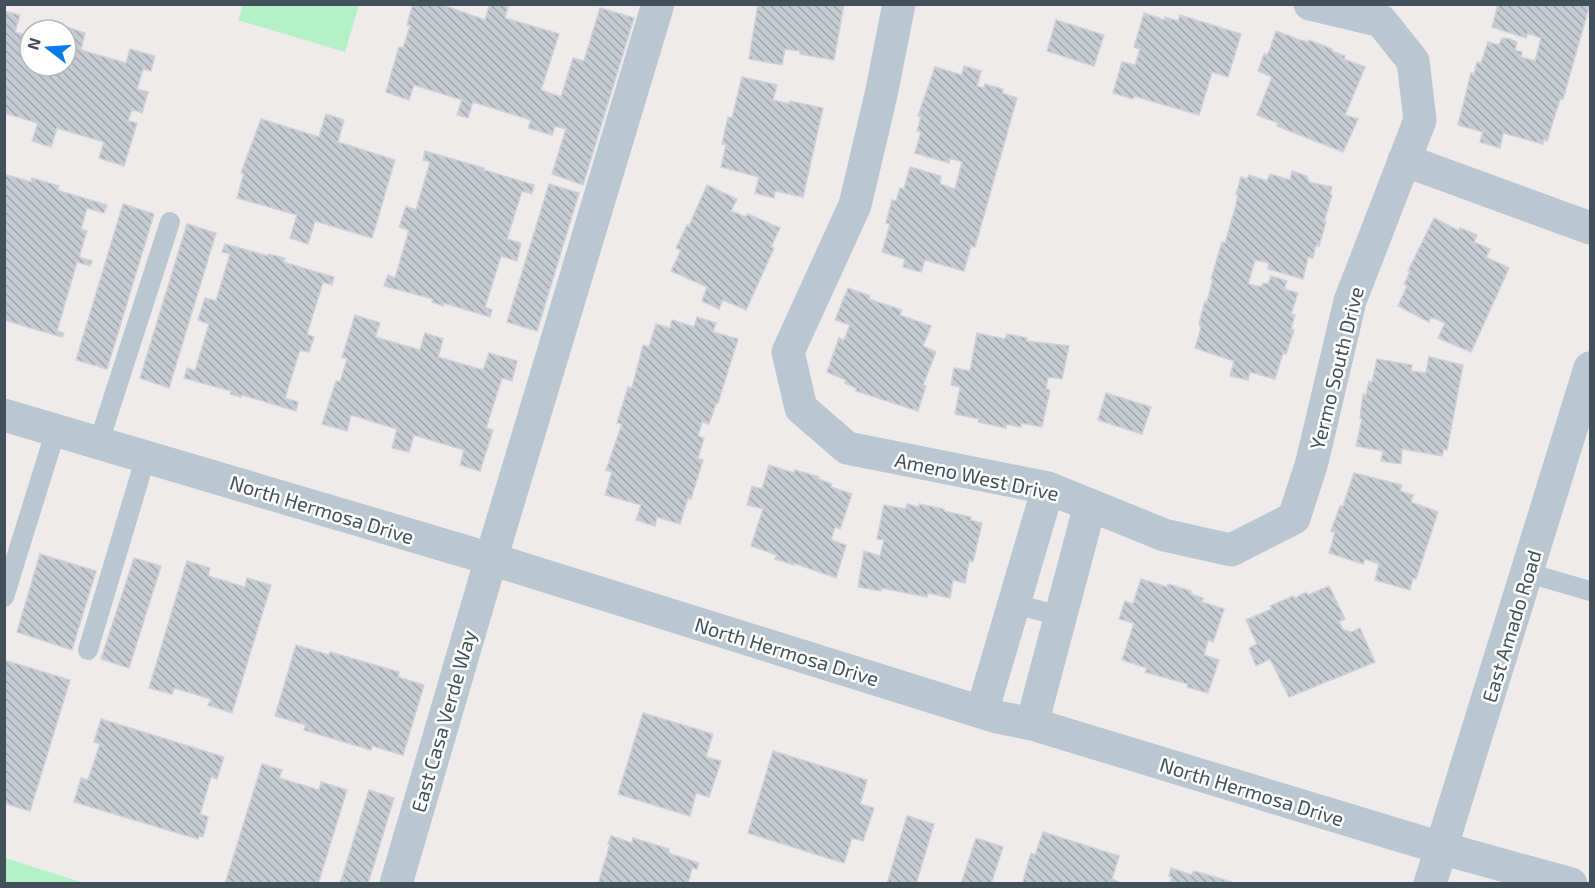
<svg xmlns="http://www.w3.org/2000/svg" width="1595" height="888" font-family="'Exo 2',sans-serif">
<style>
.pitch{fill:#b3f2c7}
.building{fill:url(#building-back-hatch);stroke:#ced2d8;stroke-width:1.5}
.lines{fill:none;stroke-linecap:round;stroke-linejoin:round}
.lane{stroke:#bac7d0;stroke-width:20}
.street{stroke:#bac7d0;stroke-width:33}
.labels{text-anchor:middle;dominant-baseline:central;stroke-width:5;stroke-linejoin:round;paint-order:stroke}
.street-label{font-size:20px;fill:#42505a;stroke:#fff}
</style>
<defs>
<pattern id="building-back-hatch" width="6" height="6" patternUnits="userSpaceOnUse" patternTransform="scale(1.5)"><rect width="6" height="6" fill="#c6cad2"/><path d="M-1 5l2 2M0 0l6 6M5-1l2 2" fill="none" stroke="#a2a6ad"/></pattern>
</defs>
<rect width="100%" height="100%" fill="#efebeb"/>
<path class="pitch" d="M243,5V4L359,5L345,52L238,20Z
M5,858L84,883H5Z"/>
<path class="building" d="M413,4H440L485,20L490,4H499L508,7L505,18L559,34L541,90L561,97L573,58L584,61L600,8L634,18L583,185L552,174L566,129L555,126L552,135L528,128L531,120L473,102L468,118L457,115L462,100L414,85L409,100L386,92L399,47L403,48L410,26L407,25Z
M758,4H844L834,60L800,54V51L785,49L782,65L749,59Z
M1495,4H1590L1563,99H1560L1547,141L1544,139L1543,144L1503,133L1500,148L1480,142L1483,132L1458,125L1471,73L1474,74L1477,62L1481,63L1488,42L1499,45L1502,38L1510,39L1517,42L1515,50L1522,52L1521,57L1535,61L1541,38L1528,33L1526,38L1492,27L1498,5Z
M4,11L20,15L15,32L30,36V66H66L67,27L85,33L81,50L126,63L130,49L155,56L151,71L143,69L137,89L148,92L142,113L132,109L128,121L137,123L124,166L99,158L104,142L57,128L51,147L32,141L38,123L4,113Z
M1144,13L1164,20L1165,17L1178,21L1180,15L1241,34L1228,77L1212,72L1199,115L1134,96L1133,99L1113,93L1122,62L1135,65L1140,49L1134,47Z
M1056,20L1104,35L1094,66L1047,51Z
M1276,31L1300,40L1308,42L1309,40L1332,49V51L1345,56L1344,59L1365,67L1345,115L1358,119L1343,152L1277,126L1278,123L1257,115L1272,77L1258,71L1264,54L1267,55L1270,49Z
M964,66L981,71L977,86L984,88L985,84L1003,89L1002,93L1017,98L975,247L971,246L964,271L925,260L921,272L903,267L905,259L882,252L890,224L886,223L892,200L896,201L900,188L904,189L910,167L941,176L940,184L955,189L962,162L950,158L949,163L915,153L921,132L917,131L921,117L918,116L935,67L962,75Z
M742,77L777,85L773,100L789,104L790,101L823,108L803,197L775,191L774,198L755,193L759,177L721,167L726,145L722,144L728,117L732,118Z
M326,114L344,120L338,142L395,160L372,238L315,221L308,244L290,238L297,215L237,198L244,173H241L261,119L319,137Z
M425,151L484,168V170L534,185L532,194L522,191L507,239L521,243L517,261L501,256L485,307L492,310L490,317L444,303L443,306L432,302L433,299L384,286L388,275L395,278L409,230L399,227L406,206L416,210L430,162L423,160Z
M1292,171L1307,176L1309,182L1332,187L1330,194L1332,195L1324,222H1326L1319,246L1316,245L1313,258L1308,257L1303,279L1268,269L1269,263L1255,260L1248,284L1261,287L1263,283L1268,284L1271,276L1287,281L1284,289L1298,293L1291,314L1295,315L1291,329L1294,330L1286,354L1283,353L1275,379L1250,372L1248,380L1230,376L1234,361L1195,348L1201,328L1199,324L1205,301L1207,302L1213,279H1211L1222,242L1225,243L1236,205L1238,194H1236L1241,177L1247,179L1249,175L1267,181L1270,174L1290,180Z
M4,174L31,182L32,178L59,186L57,190L107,205L104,213L87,208L81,229L87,231L79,257L92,261L90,266L77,262L57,331L64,333L62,337L4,320Z
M549,184L579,193L537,331L507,322Z
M707,185L737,199L731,211L746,217L748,214L780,228L771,247L774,248L746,310L723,300L719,309L702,301L707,287L671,271L681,250L676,248L687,225L689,226Z
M123,204L154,214L107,369L76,360Z
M1434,218L1459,231L1460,228L1477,235L1474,242L1490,249L1486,257L1509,268L1471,352L1438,338L1445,323L1431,317L1429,322L1398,306L1407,286L1404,284L1410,272L1408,271Z
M187,224L216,233L169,388L140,378Z
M225,244L268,256L269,254L285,258L283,262L334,277L332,285L323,282L307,334L314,337L309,352L300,350L285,398L298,402L296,411L242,395L241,397L230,394L231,391L184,378L187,368L195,371L209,324L198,320L205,298L216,301L230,254L222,252Z
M848,288L870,296L869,299L902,310L900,315L931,326L923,346L936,352L923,385L926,386L918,411L856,391V388L845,383L846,380L827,372L839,338L844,340L850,325L835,320Z
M355,315L380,323L375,337L420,350L425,333L443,339L438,357L483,370L489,353L517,361L512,381L502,378L486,428L493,430L480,471L460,465L464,450L414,435L409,452L392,448L397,429L351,415L347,431L322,424L336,381L340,382L347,359L342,357Z
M697,317L716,323L713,332L738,339L718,403H716L709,424L702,422L698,436L704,438L698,458L703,460L691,499L688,498L680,524L657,517L655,526L636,520L641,505L605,495L612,472L606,470L622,424L617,423L628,387L632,388L643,345L649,347L656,324L670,328L672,320L694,327Z
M977,333L1005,339L1007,334L1027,338L1026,341L1069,346L1062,379L1048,377L1046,389L1050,390L1042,427L1021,423V427L1006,424V428L978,422L979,419L955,414L960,387L951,385L954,368L970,371Z
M1429,357L1463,365L1447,450L1444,449L1442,456L1402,449L1401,464L1381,461L1383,451L1356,446L1362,419L1360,418L1363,394L1366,395L1369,381L1372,382L1377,359L1412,365L1411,371L1426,373Z
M1106,393L1151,407L1142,434L1098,420Z
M769,465L794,473L795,470L819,477L818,479L832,484L831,487L852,494L840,529L835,527L831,540L846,545L836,578L794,563V565L775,559L777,555L751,546L763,509L747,505L752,486L762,489Z
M1354,473L1402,485L1400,491L1413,495L1411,502L1438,512L1416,579L1413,578L1410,590L1375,580L1379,564L1365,559L1363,564L1329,553L1335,533L1331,531L1340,506H1343Z
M907,504L919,507V504L944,509V511L971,517L970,520L982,523L973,562L969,561L965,583L953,580L950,598L928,593L927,597L882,588L881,591L858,587L864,551L880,556L884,540L877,539L884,505L906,509Z
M40,554L96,571L72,650L17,632Z
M134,558L161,566L129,668L101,659Z
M187,561L210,568L208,576L245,587L247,578L271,585L232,713L208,705L211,699L174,688L172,694L149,688Z
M1141,579L1167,587L1168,584L1191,591L1190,594L1203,598L1202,602L1224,609L1213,642L1208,640L1204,655L1219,660L1208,693L1187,687L1188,684L1145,672L1147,668L1122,660L1134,623L1119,619L1125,601L1133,604Z
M1329,586L1345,619L1339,621L1343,630L1352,632L1360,628L1375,662L1289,697L1270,659L1256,666L1249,648L1257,644L1246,620L1272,609L1270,606L1293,596L1295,598L1306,592L1308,595Z
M296,645L329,655L330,652L399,672L398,677L424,685L403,755L372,746L371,750L304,730L306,725L275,716Z
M4,660L70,680L30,811L4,803Z
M643,713L713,734L706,757L721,761L709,797L696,793L690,816L618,794Z
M101,719L224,757L217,779L211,777L200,814L208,817L203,837L199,836L198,839L74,802L81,778L88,780L100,744L94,742Z
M773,751L867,780L860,804L874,808L863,841L852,838L844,863L748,833Z
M262,764L282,770L279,778L319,790L321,782L347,790L318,884H225Z
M369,790L394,798L368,884H340Z
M907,816L934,824L916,884H887Z
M1043,832L1119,856L1112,879L1123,884H1022L1031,853L1035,855Z
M611,836L632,843L633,838L669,849L668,853L699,863L697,869L692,868L688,884H598L610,844H608Z
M976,838L1003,847L991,884H961Z
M1171,868L1192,875L1194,871L1232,882L1170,884L1172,877L1169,876Z"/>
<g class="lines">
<path class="lane" d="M99,442L170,222
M1528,573L1590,591
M4,597L56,430
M1014,604L1061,616
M88,650L146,456"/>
<path class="street" d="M899,4L881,95L855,205L788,352L801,408L847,448L1048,488L1164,535L1231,550L1294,518L1312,462L1350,301L1420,120L1413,61L1381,21L1310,4
M1404,160L1590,228
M4,415L491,559L997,717L1032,724L1441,848L1571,884
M982,712L1048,488
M1032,724L1090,505
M396,884L491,559L658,4
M1430,884L1590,368"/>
</g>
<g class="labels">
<g class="street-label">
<text transform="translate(1336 368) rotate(-76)">Yermo South Drive</text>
<text transform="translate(977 476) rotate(12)">Ameno West Drive</text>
<text transform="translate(322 509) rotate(17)">North Hermosa Drive</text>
<text transform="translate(1511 626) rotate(-73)">East Amado Road</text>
<text transform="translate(787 651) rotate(17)">North Hermosa Drive</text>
<text transform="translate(443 721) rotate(-74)">East Casa Verde Way</text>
<text transform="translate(1252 791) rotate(17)">North Hermosa Drive</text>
</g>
</g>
<rect width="1595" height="888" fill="none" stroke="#42505a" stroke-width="12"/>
<g transform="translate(48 48) rotate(287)"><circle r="28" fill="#ffffff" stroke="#b3b9bd" stroke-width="1.5"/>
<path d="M0-4.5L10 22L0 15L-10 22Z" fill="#077aec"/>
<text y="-9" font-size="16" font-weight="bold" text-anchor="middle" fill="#42505a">N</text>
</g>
</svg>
